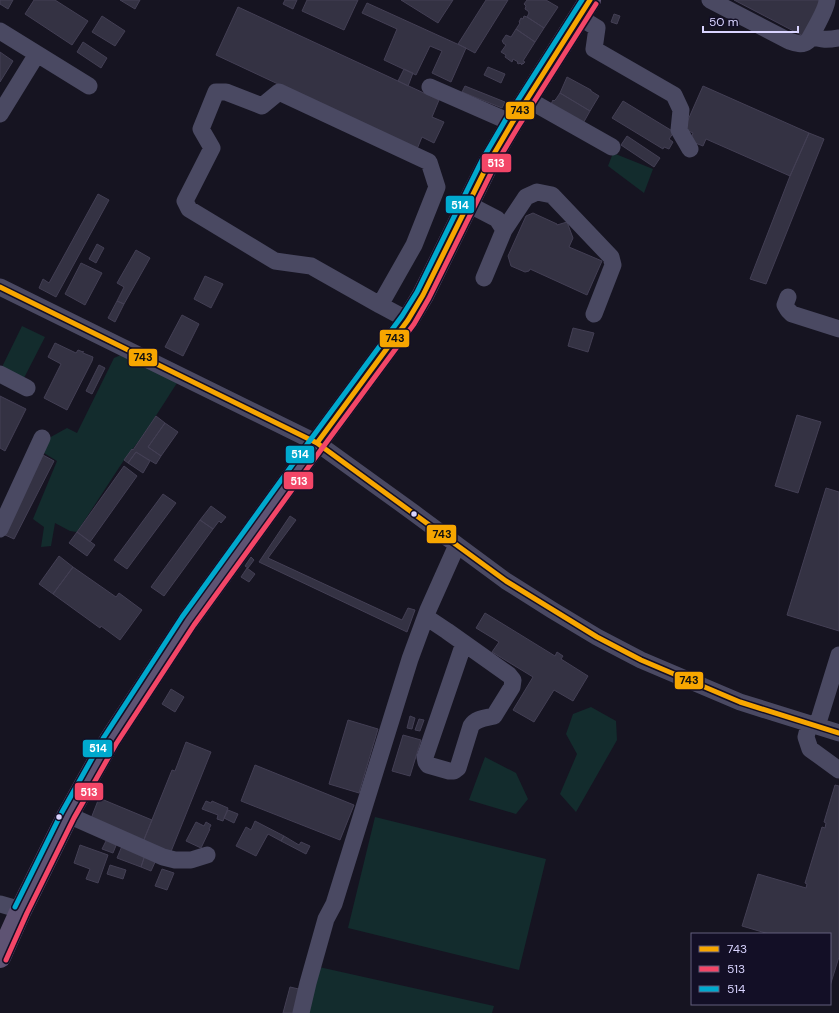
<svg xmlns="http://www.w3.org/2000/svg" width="839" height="1013" font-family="'DM Sans',sans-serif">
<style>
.green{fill:#132c2d}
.building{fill:#343243;stroke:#433f54}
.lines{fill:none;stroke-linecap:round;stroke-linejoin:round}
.minor{stroke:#4a4962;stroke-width:17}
.major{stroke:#5e5373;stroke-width:22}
.bus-1-casing{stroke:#130f26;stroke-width:8}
.bus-2-casing{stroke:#130f26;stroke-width:8}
.bus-3-casing{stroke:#130f26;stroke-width:8}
.bus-1{stroke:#f7a600;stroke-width:5}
.bus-2{stroke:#f34667;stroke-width:5}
.bus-3{stroke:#00a9ce;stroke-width:5}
.bus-dot{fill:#d9d4ff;stroke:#130f26;stroke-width:1.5}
.line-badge{stroke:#130f26;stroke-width:1.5}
.badge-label{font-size:11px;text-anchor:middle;font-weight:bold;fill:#fff}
.pale-badge-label{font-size:11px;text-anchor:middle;font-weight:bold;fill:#111}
</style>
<rect width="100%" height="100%" fill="#161421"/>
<path class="green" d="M613,153L653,169L644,193L608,166Z
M22,326L45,337L24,378L2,367Z
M123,354L177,383C160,409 144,436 124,460L77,532L70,531L55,523L51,546L41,547L44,527L33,519L57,461L44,453L49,438L67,428L77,433L114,358Z
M591,707L616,721L617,740L576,812L560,794L577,754L566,734L573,714Z
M485,757L516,773L528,799L516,814L469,800Z
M375,817L546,859L519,970L348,928Z
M319,967L494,1006L492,1013H308Z"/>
<path class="building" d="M0,0H13L8,9L0,4Z
M34,0H55L88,21L72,45L25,14Z
M120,0H140L135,9Z
M285,0H297L293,9L283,4Z
M307,0H358L344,30L302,11Z
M401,0H453L438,23Z
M486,0H508L475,53L458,44Z
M527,0H546L558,7L544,28L527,17L529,13L528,11L525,9L526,6L524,4Z
M734,0H824L805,37Z
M367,3L466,48L451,82L432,73L442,51L430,46L416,75L384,60L397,29L362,13Z
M238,7L439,100L432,117L444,122L434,143L422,137L417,149L216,55Z
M614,14L620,16L617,24L611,22Z
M102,16L125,31L115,46L92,32Z
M524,16L527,17L544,28L535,42L516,29L520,23L519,22L521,18L523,19Z
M516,29L535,42L523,61L525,62L523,64L522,63V65L520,63L519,64L517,63L518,62L513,59L512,62L505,57L506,55L501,52L506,45L503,43V42L502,41L506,35L511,37Z
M83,42L107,58L101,68L77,52Z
M0,52L13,61L0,82Z
M488,67L505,74L501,83L484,75Z
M404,69L413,73L408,86L398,81Z
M567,77L591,90V91L599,96L590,111L560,93Z
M465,86L505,102L502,108L462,92Z
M703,86L809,133L790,176L706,139L703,146L690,141L693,133L684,129Z
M560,93L590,111L581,127L550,106L553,100L554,101L556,99Z
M623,101L674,132L669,139L673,142L669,149L664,147L663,149L612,118Z
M809,133L824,139L766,284L750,279L790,176Z
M627,136L660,158L654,167L621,145Z
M98,194L109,200L56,297L39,288L43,279L49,283Z
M533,213L557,224V225L567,222L573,238L569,247L602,261L587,295L530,269L529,271L525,272L511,266L508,256L526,216Z
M97,244L104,248L96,263L89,259Z
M136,250L150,258L124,304L117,301L124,287L117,283Z
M81,263L102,273L85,305L65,294Z
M205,276L223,284L211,308L194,299Z
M117,301L124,304L115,322L108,318Z
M182,315L199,324L183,356L165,347Z
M573,328L594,333L588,352L568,346Z
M55,343L76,353L78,350L83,352V351V353L93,357L92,361L67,410L44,398L61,364L48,357Z
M99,365L105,368L92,394L86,391Z
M0,396L26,409L5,451L0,448Z
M797,415L821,422L798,493L775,486Z
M156,416L165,423L148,447L161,456L156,464L136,452L128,463L124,460L132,449L133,450Z
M165,423L178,432L161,456L148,447Z
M136,452L150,461L143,473L128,463Z
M43,455L54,461L14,539L3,534Z
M124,466L137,476L90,542L77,532Z
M826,488L839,492V631L787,615Z
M163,494L176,503L127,569L114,560Z
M211,506L226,517L221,523L219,521L213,529L200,520Z
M290,516L296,520L268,558L402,620L408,608L415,610L407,632L259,562Z
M200,520L213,529L164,596L151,587Z
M77,532L95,545L87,556L69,543Z
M59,556L73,567L53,594L39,584Z
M251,557L254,560L248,568L245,566Z
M73,567L116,597L119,593L142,610L120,640L101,626L100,628L53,594Z
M247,568L255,574L249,582L241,577Z
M485,613L555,656L557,652L563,656L561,659L588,676L573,701L554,690L534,722L513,710L533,677L492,652L499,642L476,628Z
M171,689L184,697L175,712L162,704Z
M410,716L415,718L412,729L407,728Z
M419,719L424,720L420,731L415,730Z
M348,720L378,729L359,793L329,784Z
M403,735L421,740L410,776L392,771Z
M186,742L211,752L170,854L143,842L172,770L175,771Z
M255,765L354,805L340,840L241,801Z
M835,785L839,786V957L830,986V934H769L742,926L758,874L806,888L807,884L805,883L822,827L825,828L826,823L824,822Z
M99,798L152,820L143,842L90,821Z
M206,801L211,803L212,801L228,808L223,821L217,819L218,815L202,809Z
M228,810L238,814L234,823L224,818Z
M255,821L284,836L281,841L268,834L256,856L236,846L246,827L251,830Z
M196,822L204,826L206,822L211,825L209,829H210L201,848L186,841Z
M284,836L299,845L301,842L310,846L306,854L281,841Z
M107,839L117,843L113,853L102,849Z
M80,845L108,855L98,883L86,879L90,869L74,863Z
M122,846L145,855L141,867L117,858Z
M145,855L156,860L151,871L141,867Z
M110,865L126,870L123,879L107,874Z
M162,869L174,873L167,890L155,886Z
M290,987L303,990L296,1013H283Z"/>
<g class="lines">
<path class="minor" d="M710,0L789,41C796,43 802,46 808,41C813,32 827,9 827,0
M579,17L597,28L594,49L674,95L681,110L679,130L690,149
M0,31L89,86
M811,36C822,40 827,40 839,38
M430,87L512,123
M527,99L612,147
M0,114L37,54
M468,204L497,219L504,230L484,278
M504,230L526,197L537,192L552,195L611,257L613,265L594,314
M0,287L317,443L414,513L506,581L552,610L597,637L641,660L740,702L839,733
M788,297L785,305L788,310L792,314L839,329
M380,305L414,245L437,187L429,162L279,92L262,106L226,92H216L201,129L212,148L185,201L189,209L275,261L311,266L380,305L408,320
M0,374L27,388
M0,529L42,438
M426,617L447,631L509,675L513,680L512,687L494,716C486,718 476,718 471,726L458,768L454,771H449L428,765L426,762L425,757L464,643
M809,725L806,737L810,749L839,770
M817,726L839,655
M68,815L163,857L175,860H191L207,855
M0,904L21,910
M301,1013L308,983L326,919L334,904L410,659L428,610L457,545"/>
<path class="major" d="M0,957L21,910L68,815L110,740L188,621L317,443L408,320L423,295L468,204L488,164L512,123L590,0"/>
<defs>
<path id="bus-1" d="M0,287L317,443L506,581L597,637L641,660L740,702L839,733
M317,443L408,320L423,295L488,164L512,123L590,0"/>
<path id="bus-2" d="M6,960L27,913L74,818L116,744L194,625L323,447L414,324L429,298L494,167L518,127L596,4"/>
<path id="bus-3" d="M15,907L62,812L104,737L182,617L311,439L402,316L417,292L482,160L506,119L582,0"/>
</defs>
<use href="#bus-1" class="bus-1-casing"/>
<use href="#bus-2" class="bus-2-casing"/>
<use href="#bus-3" class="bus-3-casing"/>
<use href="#bus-1" class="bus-1"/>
<use href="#bus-2" class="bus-2"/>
<use href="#bus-3" class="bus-3"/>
</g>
<g class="bus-dot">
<circle cx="414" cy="514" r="3.5"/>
<circle cx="59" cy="817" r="3.5"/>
</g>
<g class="line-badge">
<rect x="505" y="101" width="30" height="19" rx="4" fill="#f7a600"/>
<rect x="481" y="153" width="31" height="20" rx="4" fill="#f34667"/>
<rect x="445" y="195" width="30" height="19" rx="4" fill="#00a9ce"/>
<rect x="379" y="329" width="31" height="19" rx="4" fill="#f7a600"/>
<rect x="128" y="348" width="30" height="19" rx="4" fill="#f7a600"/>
<rect x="285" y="445" width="30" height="19" rx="4" fill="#00a9ce"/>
<rect x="283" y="471" width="31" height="19" rx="4" fill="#f34667"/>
<rect x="426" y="524" width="31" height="20" rx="4" fill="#f7a600"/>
<rect x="674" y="671" width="30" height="19" rx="4" fill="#f7a600"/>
<rect x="82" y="739" width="31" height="19" rx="4" fill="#00a9ce"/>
<rect x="74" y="782" width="30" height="19" rx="4" fill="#f34667"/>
</g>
<g class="badge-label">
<text x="496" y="167">513</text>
<text x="460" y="209">514</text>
<text x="300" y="458">514</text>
<text x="299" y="485">513</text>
<text x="98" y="752">514</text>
<text x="89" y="796">513</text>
</g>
<g class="pale-badge-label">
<text x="520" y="114">743</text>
<text x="395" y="342">743</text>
<text x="143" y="361">743</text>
<text x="442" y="538">743</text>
<text x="689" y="684">743</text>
</g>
<rect x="691" y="933" width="140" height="72" fill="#130f26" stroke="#625e7d"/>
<rect x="699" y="946" width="20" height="6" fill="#f7a600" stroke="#625e7d"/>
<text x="727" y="953" font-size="12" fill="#d9d4ff">743</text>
<rect x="699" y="966" width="20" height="6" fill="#f34667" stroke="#625e7d"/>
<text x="727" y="973" font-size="12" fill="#d9d4ff">513</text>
<rect x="699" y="986" width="20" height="6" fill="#00a9ce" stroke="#625e7d"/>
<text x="727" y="993" font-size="12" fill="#d9d4ff">514</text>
<path d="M703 26v6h95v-6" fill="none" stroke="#d9d4ff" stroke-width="2"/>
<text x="709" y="26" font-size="12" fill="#d9d4ff" stroke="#130f26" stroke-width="3" paint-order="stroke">50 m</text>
</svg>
